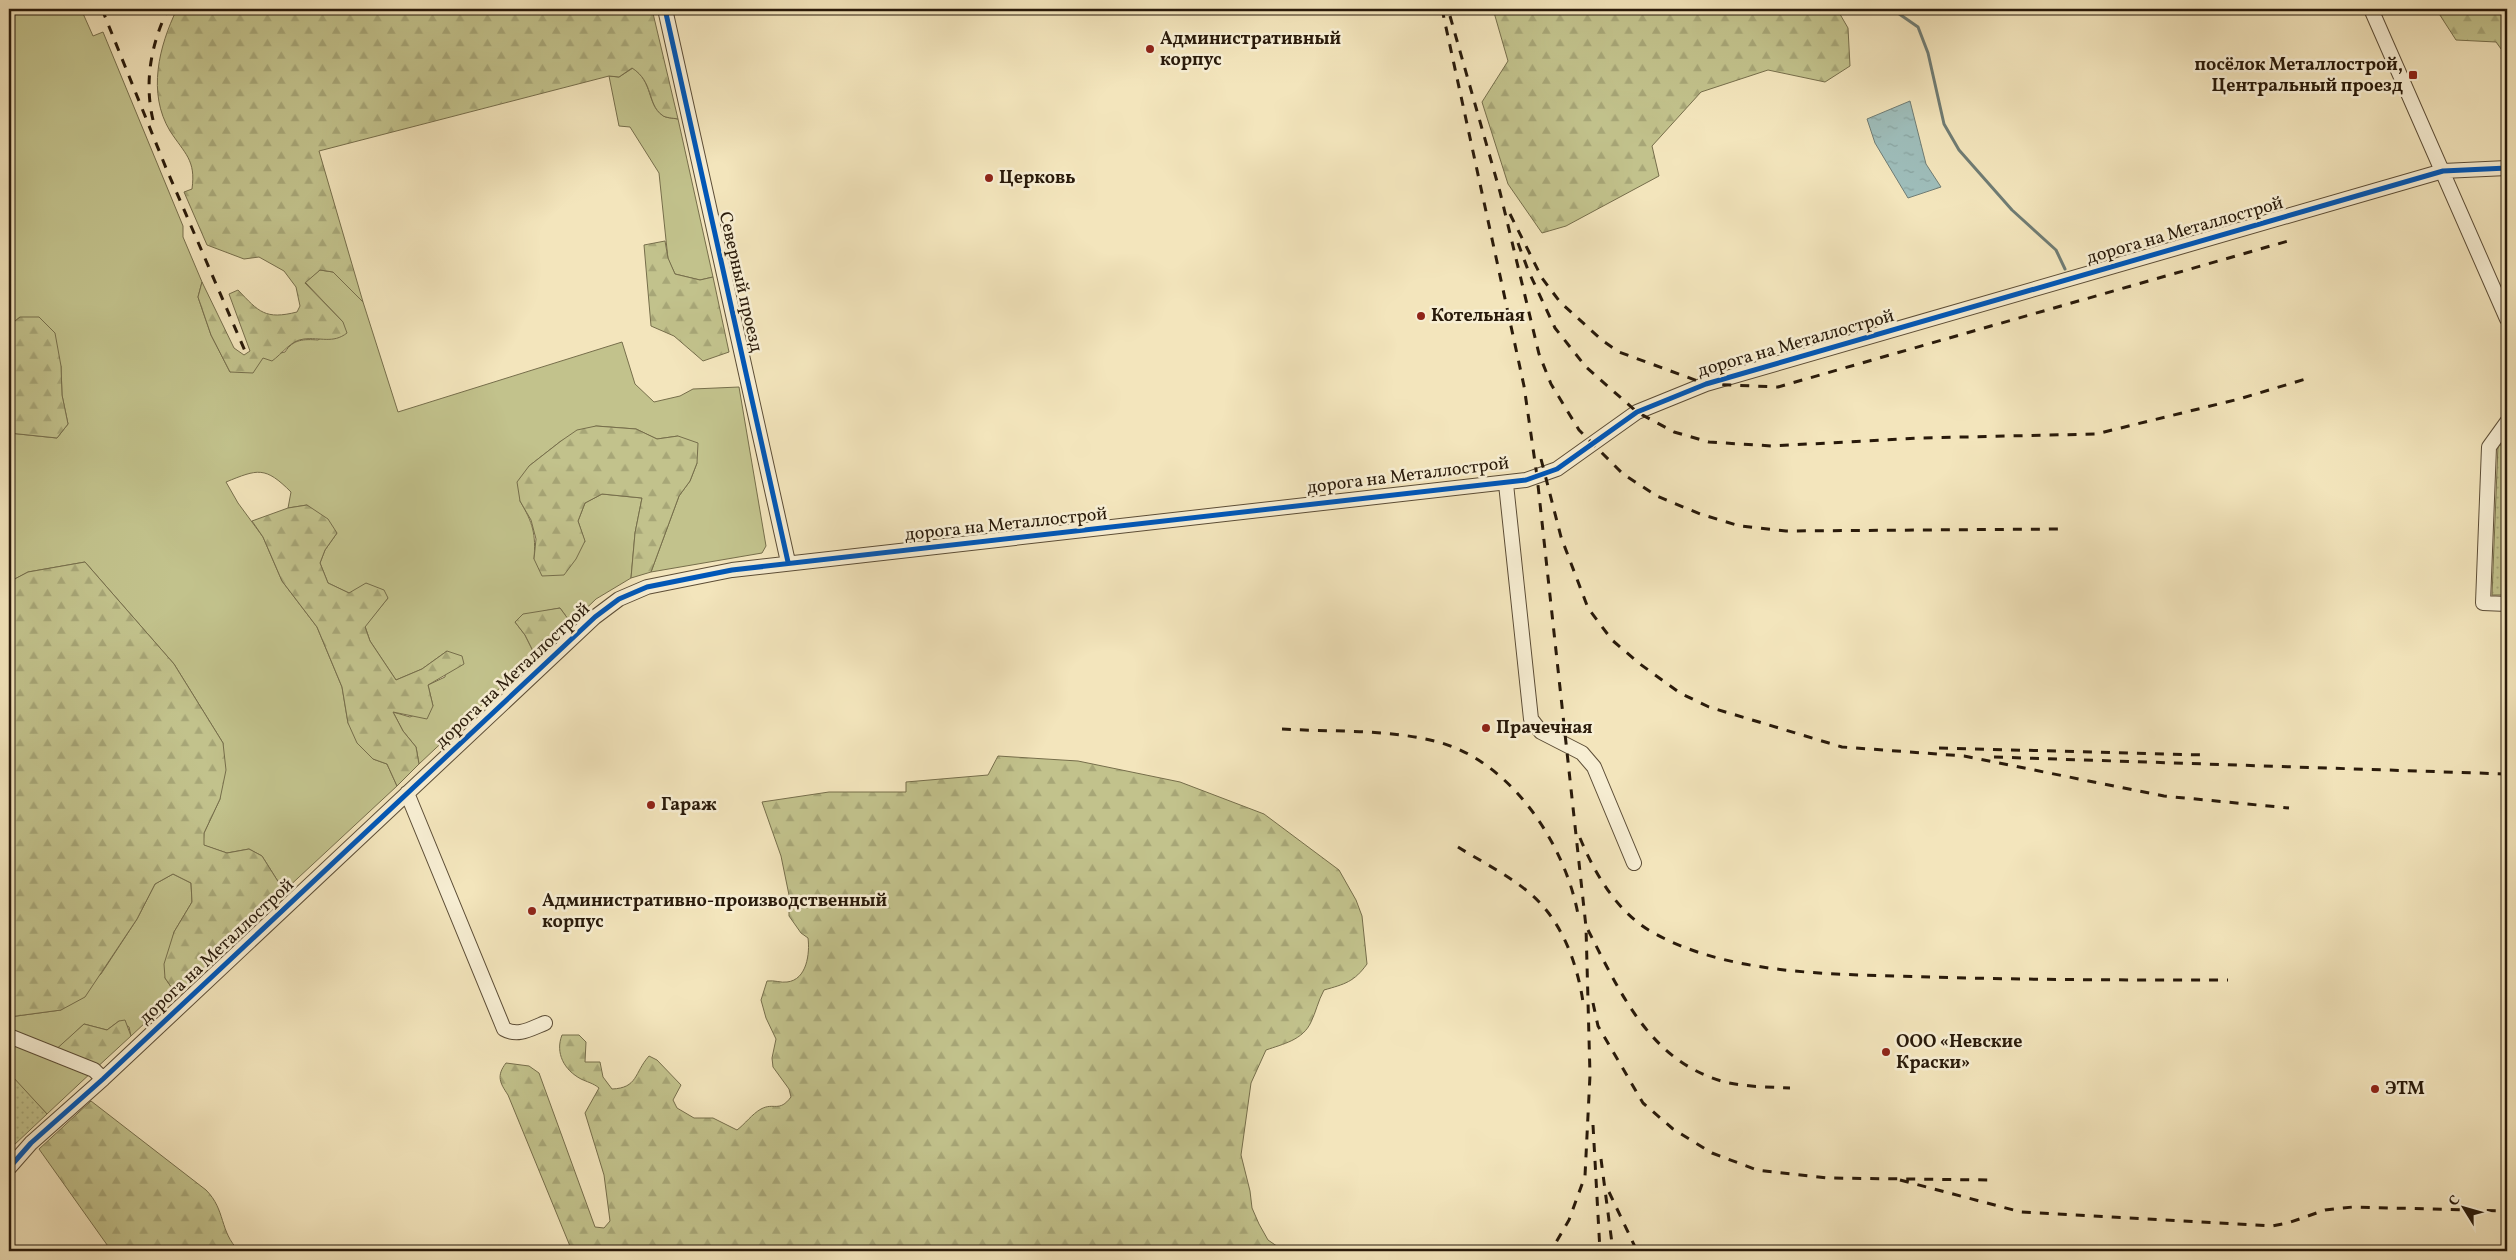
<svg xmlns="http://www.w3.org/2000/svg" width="2516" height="1260" font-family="Vollkorn,serif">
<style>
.grass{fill:#c2c28c;stroke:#766e4b}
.forest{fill:url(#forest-firs);stroke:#766e4b}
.park{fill:url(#park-dots);stroke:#766e4b}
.water{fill:url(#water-ripples);stroke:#6f7c74}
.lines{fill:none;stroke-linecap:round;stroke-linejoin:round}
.stream{stroke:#6f7c74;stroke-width:3}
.minor-casing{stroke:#5c4d36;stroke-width:16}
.minor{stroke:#f7eed3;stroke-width:14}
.rail{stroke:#291a0a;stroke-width:3;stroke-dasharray:9 9;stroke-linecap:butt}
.cycleway-casing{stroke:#f7eed3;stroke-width:8}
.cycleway{stroke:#0057b8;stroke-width:5}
.poi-dot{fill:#8f2418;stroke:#f7eed3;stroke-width:2}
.labels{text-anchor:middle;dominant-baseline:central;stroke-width:5;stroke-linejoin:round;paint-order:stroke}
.poi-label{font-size:18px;font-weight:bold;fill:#291a0a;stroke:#f7eed3;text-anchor:start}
.street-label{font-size:18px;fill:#291a0a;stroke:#f7eed3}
</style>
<defs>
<pattern id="forest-firs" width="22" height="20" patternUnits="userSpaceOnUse" patternTransform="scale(1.25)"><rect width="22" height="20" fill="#c2c28c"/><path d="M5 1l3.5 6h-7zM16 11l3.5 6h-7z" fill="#a7a677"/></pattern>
<pattern id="park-dots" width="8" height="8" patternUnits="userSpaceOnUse" patternTransform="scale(1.25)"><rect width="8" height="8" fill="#c2c28c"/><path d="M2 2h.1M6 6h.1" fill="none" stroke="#a7a677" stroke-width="1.8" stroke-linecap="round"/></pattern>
<pattern id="water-ripples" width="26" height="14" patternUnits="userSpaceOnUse" patternTransform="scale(1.25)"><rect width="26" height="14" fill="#9ebdba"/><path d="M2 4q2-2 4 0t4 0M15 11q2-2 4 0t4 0" fill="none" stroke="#88a29f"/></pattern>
</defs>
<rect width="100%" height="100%" fill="#f3e5bc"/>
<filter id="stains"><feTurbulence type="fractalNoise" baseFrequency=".004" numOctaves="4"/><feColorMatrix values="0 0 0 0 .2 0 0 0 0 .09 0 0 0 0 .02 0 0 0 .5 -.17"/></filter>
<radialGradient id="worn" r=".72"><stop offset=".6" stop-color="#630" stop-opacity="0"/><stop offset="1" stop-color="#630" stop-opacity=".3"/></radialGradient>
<path class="grass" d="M9,9H81L93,36L103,32L183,226V237L202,282L198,297L211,335L230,372L263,357L285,352C293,339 304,339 318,340L343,322L305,282L320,270L333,272L363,302L398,412L622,342L635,384L654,402L680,396L693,389L739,387L766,546L762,553L651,572L679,496L690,481L697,463L678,436L657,439L636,429L596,426L561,441L529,466L520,501C533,523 536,534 534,559L585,542L578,521L585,503L602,494L642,498L635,533L631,578L596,599L571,623L560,608L544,611L515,622L525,635L535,655L419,764L416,747L403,731L393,712L410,717L433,706L428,685L445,677L447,651L422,669L396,680L370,641L365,626L388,598L349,593L328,583L320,563L325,550L337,533L307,505L288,508L291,492C265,466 258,469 226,482L238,503L263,537L282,581L317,627L342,687L348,723L373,759L387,764L397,786L284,891L262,856L249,849L227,853L203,845L204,833L220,799L223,743L174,664L85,562L28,572L9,582V433L57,438L68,424L62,395L61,366L20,317L9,326Z
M633,68C653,82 647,104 662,115C665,118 673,118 678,119L713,277L700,280L675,274L668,259L659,173L630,127L619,126L609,76L619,77Z
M173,874L191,883L192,902L174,932L165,978L176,994L131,1036L129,1027L119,1021L107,1030L84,1024L53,1053L94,1070L47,1114L13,1078L9,1081V1017L61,1010L101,974L137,919L155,884Z"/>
<path class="forest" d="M177,9H652L678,119C673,118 665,118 662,115C647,104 654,82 632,68L619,77L609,76L319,151L363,302L333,272L320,270L305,283L343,322L347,333C333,344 320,337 304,339C291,340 282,354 272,361L263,358L253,373L230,372L211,335L198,297L202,282L234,348L244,355L250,351L229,294L238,290C259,312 265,320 297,312L300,306L296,287L284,271L259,257L244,259L207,245L184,192L192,189C196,160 185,154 170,131C147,93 159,46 177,9Z
M1493,9H1837L1848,28L1850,66L1825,82L1768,70L1701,92L1652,146L1659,176L1566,226L1542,233L1508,184L1482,102L1508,61Z
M2436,9H2507V57L2496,42L2456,40Z
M665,241L668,258L675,274L700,280L713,277L729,352L703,361L674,336L651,326L644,245Z
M20,317H39L55,333L61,366L62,395L68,424L57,438L9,433V326Z
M596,426L636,429L657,439L678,436L698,443L697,463L690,481L679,496L651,572L631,578L635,533L642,498L602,494L585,503L578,521L585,541L576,559L564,575L542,576L534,559L536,539L531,520L520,501L517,482L529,466L561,441L577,430Z
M307,505L328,519L337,533L325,550L320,563L328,583L349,593L366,583L384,590L388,598L365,627L370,641L396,680L422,669L447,651L462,656L464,664L428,685L433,706L427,719L393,712L403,731L416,747L419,764L397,786L387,764L373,759L357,743L348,723L342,687L317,627L282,581L263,537L252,521L288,508Z
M85,562L174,664L223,743L226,770L220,799L204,833V845L227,853L249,849L262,856L284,891L176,994L165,978L164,964L174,932L192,902L191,883L173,874L155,884L137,919L85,997L61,1010L9,1017V582L28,572Z
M560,608L571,623L535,655L525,635L515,622L523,614Z
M998,756L1078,761L1180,782L1264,814L1339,870L1356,900L1362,916L1367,964C1354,982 1345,984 1324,990C1318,1001 1316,1012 1311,1022C1303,1040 1283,1044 1266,1050L1251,1083L1241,1155L1250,1191L1252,1208L1259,1224L1268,1240L1284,1251H572L508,1095C500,1083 496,1076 506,1063L529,1066L539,1073L595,1227L604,1228L610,1221L604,1175L585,1113L599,1088C593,1083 587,1082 581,1079C564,1070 555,1053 562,1035H579L586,1042L585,1062H600L603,1077L612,1089C638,1088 634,1073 649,1056L657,1060L681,1085L673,1100L677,1108L694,1118H713L737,1130C745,1124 752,1114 761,1109C774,1102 779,1113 791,1097L789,1089L773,1067L772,1058L776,1039L766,1018L761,1000L767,981C775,980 781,983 787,982C807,980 810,953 808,938L801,933L789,916V895L781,856L762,802L829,792H906V782L988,775Z
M125,1020L131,1036L94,1070L52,1053L84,1024L107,1030L119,1021Z
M91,1101L206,1190C226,1210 219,1231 239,1251L110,1249L39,1149Z"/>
<path class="park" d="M2498,445H2507V595H2492Z
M13,1077L47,1114L13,1146L9,1154V1081Z"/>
<path class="water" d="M1910,101L1926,164L1941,187L1908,198L1875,143L1867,119Z"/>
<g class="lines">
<path class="stream" d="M1892,9L1918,27L1928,53L1944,124L1959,150L2012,210L2056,250L2065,269"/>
<defs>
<path id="minor" d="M665,9L788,562
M2371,9L2507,319
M2507,422L2489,447L2483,603L2507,604
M1506,484L1531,719L1541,732L1582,753L1594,767L1634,863
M407,793L504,1029C518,1037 530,1029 545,1023
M9,1036L94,1070L103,1079
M9,1168L31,1143L103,1079L595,617L619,599L647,587L732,570L1526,480L1557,469L1637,412L1706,384L2443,171L2507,168"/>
</defs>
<use href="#minor" class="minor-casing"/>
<use href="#minor" class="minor"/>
<path class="rail" d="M102,9L166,168L245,351
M1442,9L1524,386L1537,476L1586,927L1590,1075L1585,1176L1569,1220L1551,1251
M1450,16L1500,192L1539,354L1551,384L1579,430L1623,474L1657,496L1700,514L1740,526L1786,531L2060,529
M153,120C144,82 151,44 168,9
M1510,214L1542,278L1560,302L1603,341L1619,352L1706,384L1778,387L2288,241
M1518,243L1528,270L1555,328L1586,367L1637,412L1674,432L1709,442L1772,446L1920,438L2096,434L2239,399L2309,378
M1541,459L1561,537L1588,608L1612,640L1640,664L1680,693L1709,707L1842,747L1964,756L2164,796L2289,808
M1282,729C1330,732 1382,729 1430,740C1509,756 1567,845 1579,920
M1939,748L2205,755
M1994,757L2507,774
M1580,838C1595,874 1617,912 1652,932C1731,977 1841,974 1930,977C2029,980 2129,980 2228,980
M1458,847C1485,864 1519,880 1541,904C1565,930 1578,968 1583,1002
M1588,930C1620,992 1650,1062 1725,1082C1746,1087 1769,1087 1790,1088
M1593,1003L1598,1026L1643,1103L1673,1129L1712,1153L1757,1170L1827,1178L1989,1180
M1593,1125L1600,1251
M1601,1159L1613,1251
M1900,1180L2021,1212L2272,1226L2288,1223L2325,1210L2353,1207L2507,1211
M1609,1192L1637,1251"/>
<defs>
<path id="cycleway" d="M665,9L788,562
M9,1168L31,1143L103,1079L595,617L619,599L647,587L732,570L1526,480L1557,469L1637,412L1706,384L2443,171L2507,168"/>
</defs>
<use href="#cycleway" class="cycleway-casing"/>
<use href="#cycleway" class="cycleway"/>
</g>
<g class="poi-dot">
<circle cx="1150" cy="49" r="5"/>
<rect x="2408" y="70" width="10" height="10" rx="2.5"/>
<circle cx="989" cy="178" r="5"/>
<circle cx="1421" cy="316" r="5"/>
<circle cx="1486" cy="728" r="5"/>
<circle cx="651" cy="805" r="5"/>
<circle cx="532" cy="911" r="5"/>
<circle cx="1886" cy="1052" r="5"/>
<circle cx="2375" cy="1089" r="5"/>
</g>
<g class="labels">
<g class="poi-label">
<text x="1160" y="39">Административный<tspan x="1160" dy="21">корпус</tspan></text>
<text x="2403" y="65" text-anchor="end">посёлок Металлострой,<tspan x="2403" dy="21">Центральный проезд</tspan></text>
<text x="999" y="178">Церковь</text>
<text x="1431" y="316">Котельная</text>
<text x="1496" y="728">Прачечная</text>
<text x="661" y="805">Гараж</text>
<text x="542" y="901">Административно-производственный<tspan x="542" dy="21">корпус</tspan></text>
<text x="1896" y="1042">ООО «Невские<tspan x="1896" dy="21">Краски»</tspan></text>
<text x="2385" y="1089">ЭТМ</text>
</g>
<g class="street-label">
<text transform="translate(2185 231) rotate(-16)">дорога на Металлострой</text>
<text transform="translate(740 282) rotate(77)">Северный проезд</text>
<text transform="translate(1796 344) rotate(-16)">дорога на Металлострой</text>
<text transform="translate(1408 476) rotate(-7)">дорога на Металлострой</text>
<text transform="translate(1006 525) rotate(-6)">дорога на Металлострой</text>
<text transform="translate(513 676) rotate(-43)">дорога на Металлострой</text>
<text transform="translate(217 952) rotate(-43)">дорога на Металлострой</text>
</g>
</g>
<rect width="2516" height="1260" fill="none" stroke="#f3e5bc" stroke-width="30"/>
<rect x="10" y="10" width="2496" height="1240" fill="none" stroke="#291a0a" stroke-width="2.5"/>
<rect x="15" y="15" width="2486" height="1230" fill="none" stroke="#291a0a"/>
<g transform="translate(2464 1208) rotate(307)" stroke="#f7eed3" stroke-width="4" paint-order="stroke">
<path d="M0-4L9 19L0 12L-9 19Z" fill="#291a0a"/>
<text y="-8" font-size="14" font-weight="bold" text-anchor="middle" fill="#291a0a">С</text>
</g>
<rect width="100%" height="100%" filter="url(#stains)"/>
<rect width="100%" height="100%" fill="url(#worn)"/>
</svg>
